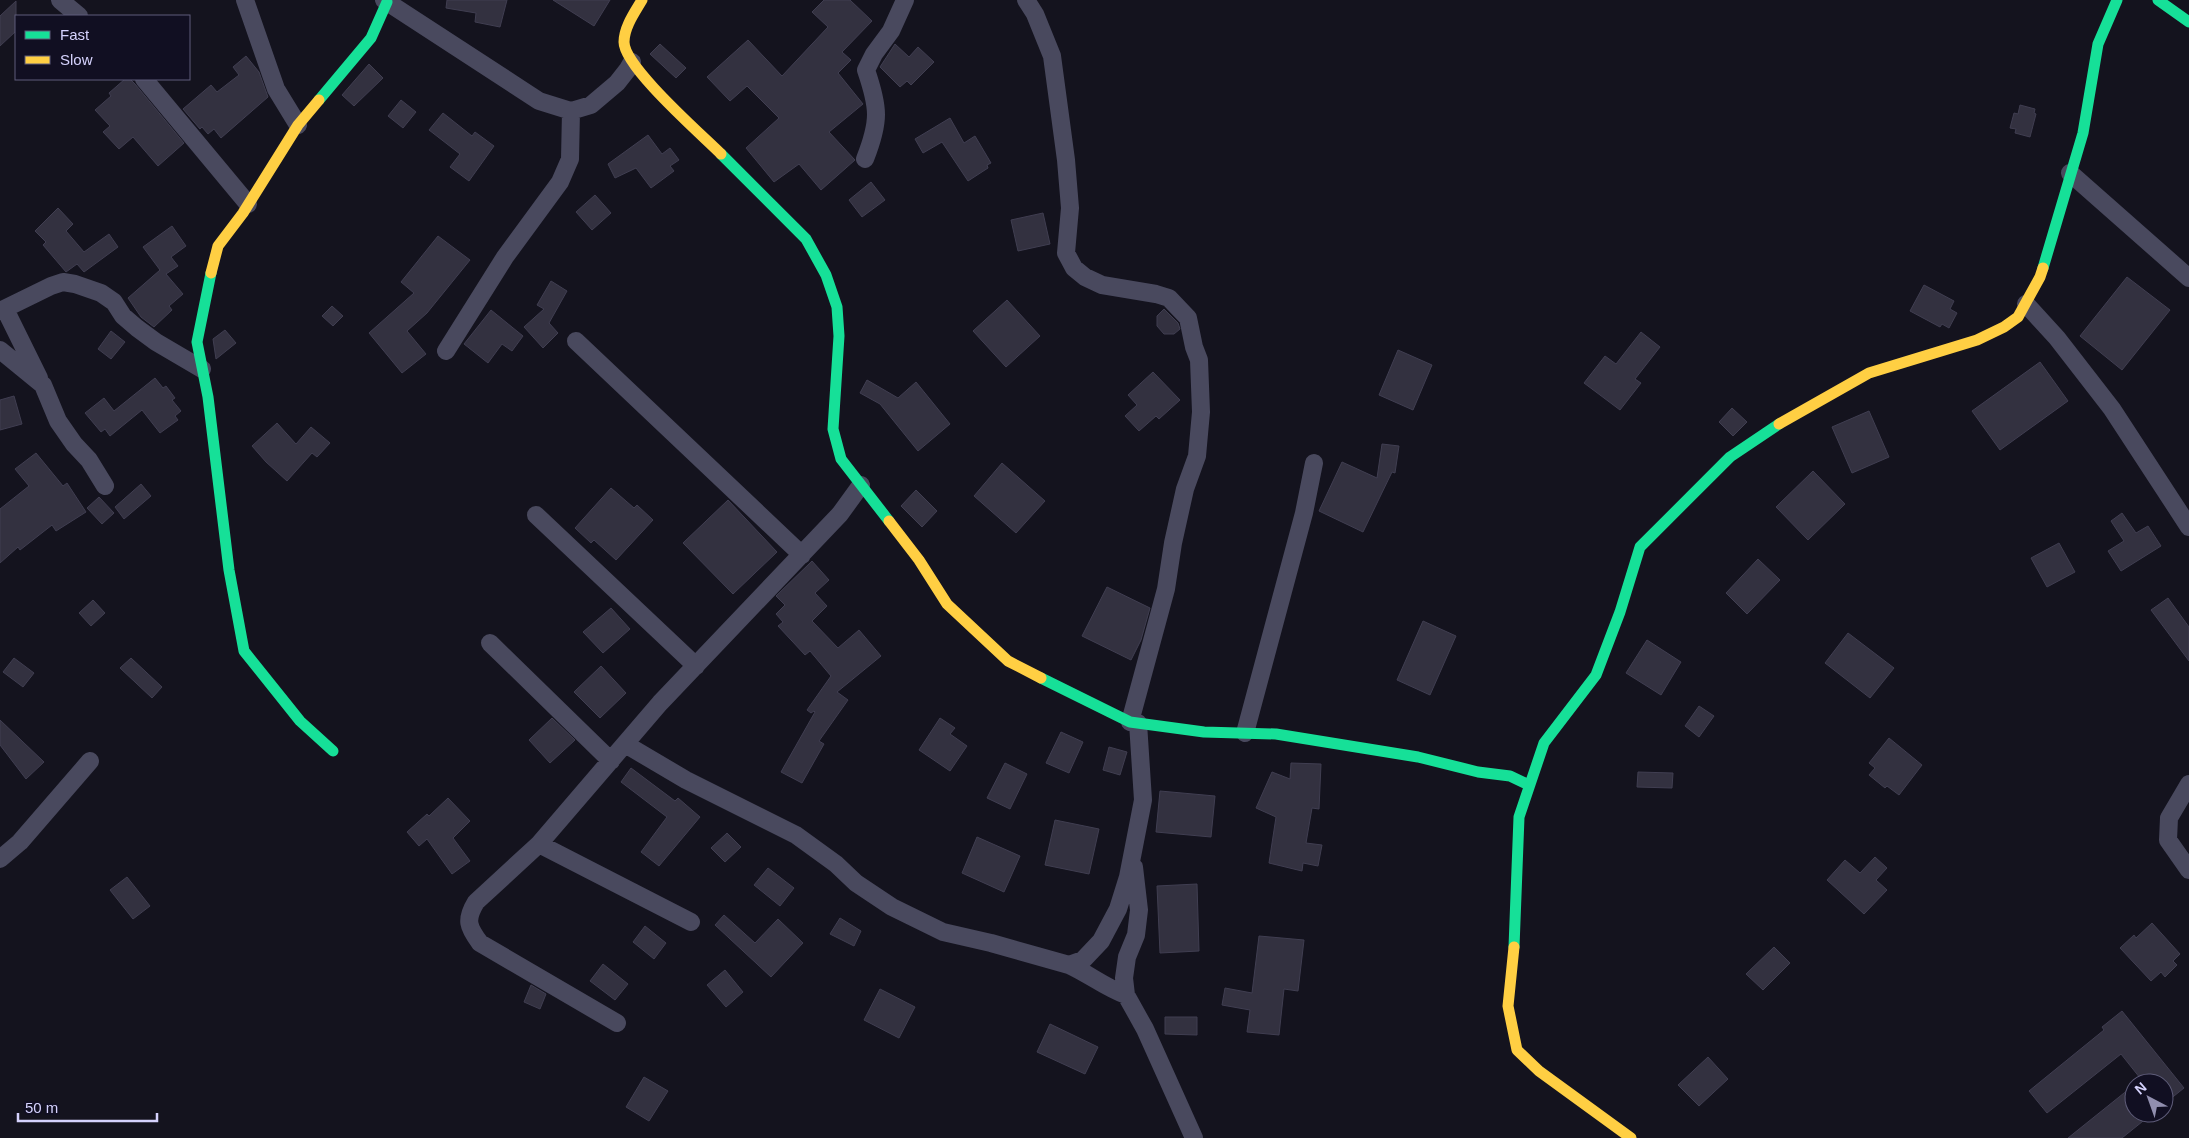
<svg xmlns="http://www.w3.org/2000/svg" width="2189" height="1138" font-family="Arial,sans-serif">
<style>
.building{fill:#333140;stroke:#403e51}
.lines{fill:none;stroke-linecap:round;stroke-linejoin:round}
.street{stroke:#49495e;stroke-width:18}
.fast{stroke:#16e098;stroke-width:11}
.slow{stroke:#ffcf43;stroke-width:11}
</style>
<rect width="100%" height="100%" fill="#14131e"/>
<path class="building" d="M447,0H507L500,27L475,22L476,13L446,8Z
M553,0H610L594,26Z
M824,0H850L872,21L842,52L851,60L838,73L863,104L829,132L855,160L821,190L799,164L774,182L746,148L779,118L747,86L730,101L707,77L748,40L782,76L828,27L812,12Z
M16,1V31L0,46V16Z
M660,44L686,68L676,78L650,54Z
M895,44L909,57L918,47L934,62L911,85L907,81L900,87L880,67Z
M246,56L259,72L268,97L221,138L214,129L208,134L202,127L200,129L183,109L211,85L217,92L239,75L233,67Z
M369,64L383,78L354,106L342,95Z
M125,79H130L135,84L184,143L158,166L133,137L119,149L103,132L110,126L95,110L111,96L109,93Z
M401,100L416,112L403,128L388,116Z
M2020,105L2035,109L2034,113L2036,114L2030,137L2015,133L2016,129L2010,128L2014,113L2018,114Z
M443,113L472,136L475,132L494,146L469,181L450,167L460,154L429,130Z
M950,118L964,143L975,136L991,163L987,165L988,168L968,181L942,142L923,153L915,139Z
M648,135L662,154L670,148L679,160L670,166L674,171L651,188L636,168L615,178L608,164Z
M871,182L885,200L862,217L849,200Z
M595,195L611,213L592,230L576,212Z
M58,208L73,224L66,231L84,252L109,234L118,247L84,272L77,264L66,272L43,245L46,242L35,231Z
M1043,213L1050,244L1018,251L1011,220Z
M172,226L186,246L171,257L178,266L166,274L183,294L169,306L172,310L154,327L141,317L128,298L160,270L143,247Z
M438,236L470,260L427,313L407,331L426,354L402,373L369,333L414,293L401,282Z
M2127,277L2170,310L2122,370L2080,336Z
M551,281L567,291L549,323L558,333L543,348L524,327L544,309L537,305Z
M1924,285L1954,301L1950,309L1957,313L1949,328L1942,324L1940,327L1910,311Z
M1007,300L1040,336L1006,367L973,331Z
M332,306L343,316L333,326L322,316Z
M1164,309L1178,323L1180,329L1174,334H1164L1157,326V316Z
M491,310L523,336L512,351L502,344L488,363L464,344Z
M225,330L236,343L216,359L213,339Z
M111,331L125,342L111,359L98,349Z
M1641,332L1660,347L1635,379L1641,383L1620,410L1584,383L1605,356L1616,364Z
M1398,350L1432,365L1413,410L1379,395Z
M2040,362L2068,401L2000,450L1972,411Z
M1153,372L1180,400L1159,419L1156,416L1139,431L1125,416L1137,405L1128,395Z
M155,378L163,388L166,386L175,398L172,400L181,411L175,416L178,420L160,433L142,410L110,436L105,429L101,432L85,413L104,398L114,411Z
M867,380L898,398L916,382L950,424L918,451L880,404L860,393Z
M14,396L22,424L0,430V400Z
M1732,408L1747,422L1733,436L1719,422Z
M1869,411L1889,457L1852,473L1832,427Z
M277,423L296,444L311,427L330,443L317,457L312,453L287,481L266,462L252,446Z
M1382,444L1399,446L1395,473L1392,472L1363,532L1319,511L1342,462L1377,478Z
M36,453L63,486L67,483L86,512L56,531L52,525L20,550L18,547L0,563V509L29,486L15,469Z
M1002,463L1045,501L1016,533L974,496Z
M1813,471L1845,504L1808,540L1776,507Z
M141,484L151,496L124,519L115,507Z
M611,488L634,508L637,505L653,520L616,560L594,540L591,543L575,528Z
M916,490L937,511L922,527L901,506Z
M99,497L114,513L102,524L87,508Z
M728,500L777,552L733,594L683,543Z
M2122,513L2136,533L2148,526L2161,546L2121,571L2108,551L2124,541L2111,521Z
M2059,543L2075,572L2047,587L2031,558Z
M1758,559L1780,580L1747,614L1726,593Z
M812,561L829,580L815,593L827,606L812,621L838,648L859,630L881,656L837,692L848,700L819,741L824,744L802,783L781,772L815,712L814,711L811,713L807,710L831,676L810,651L805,655L778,626L783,622L776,614L785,605L776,596Z
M1107,587L1150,608L1141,640L1131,660L1082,636Z
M2168,598L2189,627V661L2151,610Z
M93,600L105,613L91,626L79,613Z
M611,608L630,629L603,653L583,632Z
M1423,621L1456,636L1430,695L1397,680Z
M1848,633L1894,668L1870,698L1825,663Z
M1647,640L1681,662L1661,695L1626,673Z
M14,658L34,673L23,687L3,672Z
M131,658L162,687L152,698L120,668Z
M601,666L626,693L600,718L574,692Z
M1699,706L1714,716L1699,737L1685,726Z
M552,718L575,740L550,763L529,740Z
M940,718L955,728L950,734L967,746L950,771L919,750Z
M0,720L44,762L26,779L0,745Z
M1061,732L1083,742L1069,773L1046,763Z
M1889,738L1922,765L1899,795L1887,786L1885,788L1869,775L1875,768L1869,763Z
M1109,747L1127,752L1120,775L1103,770Z
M1005,763L1027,774L1010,809L987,798Z
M1291,763L1321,764L1319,809L1312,808L1306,843L1322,845L1318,866L1303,863L1302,871L1269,863L1276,817L1256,808L1272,772L1290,779Z
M631,768L675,801L678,798L700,817L659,866L641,852L667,817L621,782Z
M1638,772L1673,773L1672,788L1637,787Z
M1160,791L1215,796L1211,837L1156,832Z
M448,798L470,821L453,838L470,861L452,874L427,839L419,846L407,832L427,814L429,816Z
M1055,820L1099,829L1089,874L1045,865Z
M727,833L741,847L725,862L711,848Z
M977,837L1020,856L1004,892L962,873Z
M1875,857L1887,868L1876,880L1887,890L1864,914L1827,880L1845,860L1860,873Z
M768,868L794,888L780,906L754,885Z
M127,877L150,906L133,919L110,890Z
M1197,884L1199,951L1160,953L1157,886Z
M724,915L755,943L778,919L803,943L771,977L715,925Z
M840,918L861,931L854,946L830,934Z
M2152,923L2180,954L2173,961L2177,965L2165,977L2161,972L2151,981L2120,948L2134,935L2136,938Z
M645,926L666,943L654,959L633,942Z
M1259,936L1304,940L1298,991L1284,989L1279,1035L1247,1032L1250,1010L1222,1005L1225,988L1252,993Z
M1774,947L1790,963L1763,990L1746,974Z
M603,964L628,984L615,1000L590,981Z
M725,970L743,992L726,1007L707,985Z
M531,985L546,994L540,1009L524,1002Z
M880,989L915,1007L899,1038L864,1020Z
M2122,1011L2184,1088L2164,1104V1083H2144L2121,1054L2047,1113L2029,1091L2104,1030L2102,1027Z
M1165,1017H1197V1035L1165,1034Z
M1050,1024L1098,1047L1085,1074L1037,1052Z
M1708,1057L1728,1079L1699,1106L1678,1085Z
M644,1077L668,1091L649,1121L626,1107Z
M2134,1085V1113H2153L2122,1138H2068Z"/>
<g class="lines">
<path class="street" d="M60,0L79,16
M245,0L276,89L298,125
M384,0L539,101L571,111L591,105L617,83L628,69L632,62
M1026,0L1035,14L1052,56L1066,160L1070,208L1066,253L1074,268L1085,277L1102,285L1156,294L1169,298L1188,318L1194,347L1199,360L1201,412L1197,456L1185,489L1173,543L1166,589L1130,722
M144,79L248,204
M865,159C880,121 879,108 866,70L874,54L891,31L905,0
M2070,173L2189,278
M2026,304L2057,338L2112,409L2189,527
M5,309L39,378
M0,311L51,286L63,282L75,284L101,293L114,302L123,316L137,328L156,342L202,369
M576,341L802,555
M0,350L43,385L58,421L74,444L89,460L105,486
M446,351L505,257L560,182L570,159L571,111
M536,515L696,666
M490,643L611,761
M1245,733L1304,513L1314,463
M625,744L686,780L796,835L836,864L856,883L892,907L943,932L991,943L1069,965L1083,960L1101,941L1118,909L1128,877L1143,800L1138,723
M2189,784L2169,818L2168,840L2189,870
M539,844L691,922
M0,859L20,842L90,761
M1134,867L1139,910L1136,935L1127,957L1124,978L1126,995L1145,1029L1194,1138
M1069,965C1089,974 1106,988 1126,995
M617,1023L480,943C468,927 465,920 476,902L539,844L660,703L840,514L861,485"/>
<path class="fast" d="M2158,0L2189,22
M319,100L371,38L387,2
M721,154L806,239L826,275L837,307L839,336L833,429L841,459L889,521
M2043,268L2083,133L2098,44L2117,0
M211,273L197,342L208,397L229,570L244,651L300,721L333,751
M1041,678L1130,722L1204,732L1276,734L1418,757L1478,772L1510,776L1529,785
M1514,947L1519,817L1544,743L1596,675L1620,612L1640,547L1730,457L1779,424"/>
<path class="slow" d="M642,0C635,12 624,27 624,42C624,67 701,134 721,154
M211,273L218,246L243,213L298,125L319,100
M1779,424L1869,373L1977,340L2004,327L2018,317L2040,277L2043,268
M889,521L919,560L947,604L1008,661L1041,678
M1514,947L1508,1006L1517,1050L1539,1071L1631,1138"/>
</g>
<rect x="15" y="15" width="175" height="65" fill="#110f22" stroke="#5f5d7a"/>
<rect x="25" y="31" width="25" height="8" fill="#16e098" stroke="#5f5d7a"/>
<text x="60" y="40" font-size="15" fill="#d5d2fd">Fast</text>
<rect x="25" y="56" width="25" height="8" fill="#ffcf43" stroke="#5f5d7a"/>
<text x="60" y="65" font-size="15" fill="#d5d2fd">Slow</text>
<g transform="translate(2149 1098) rotate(319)"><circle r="24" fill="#110f22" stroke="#5f5d7a"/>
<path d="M0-4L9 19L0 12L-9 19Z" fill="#918faf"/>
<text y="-8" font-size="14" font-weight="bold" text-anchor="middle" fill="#d5d2fd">N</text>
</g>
<path d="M18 1113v8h139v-8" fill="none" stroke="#d5d2fd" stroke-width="2.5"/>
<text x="25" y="1113" font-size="15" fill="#d5d2fd" stroke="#110f22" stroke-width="4" paint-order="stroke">50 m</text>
</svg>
